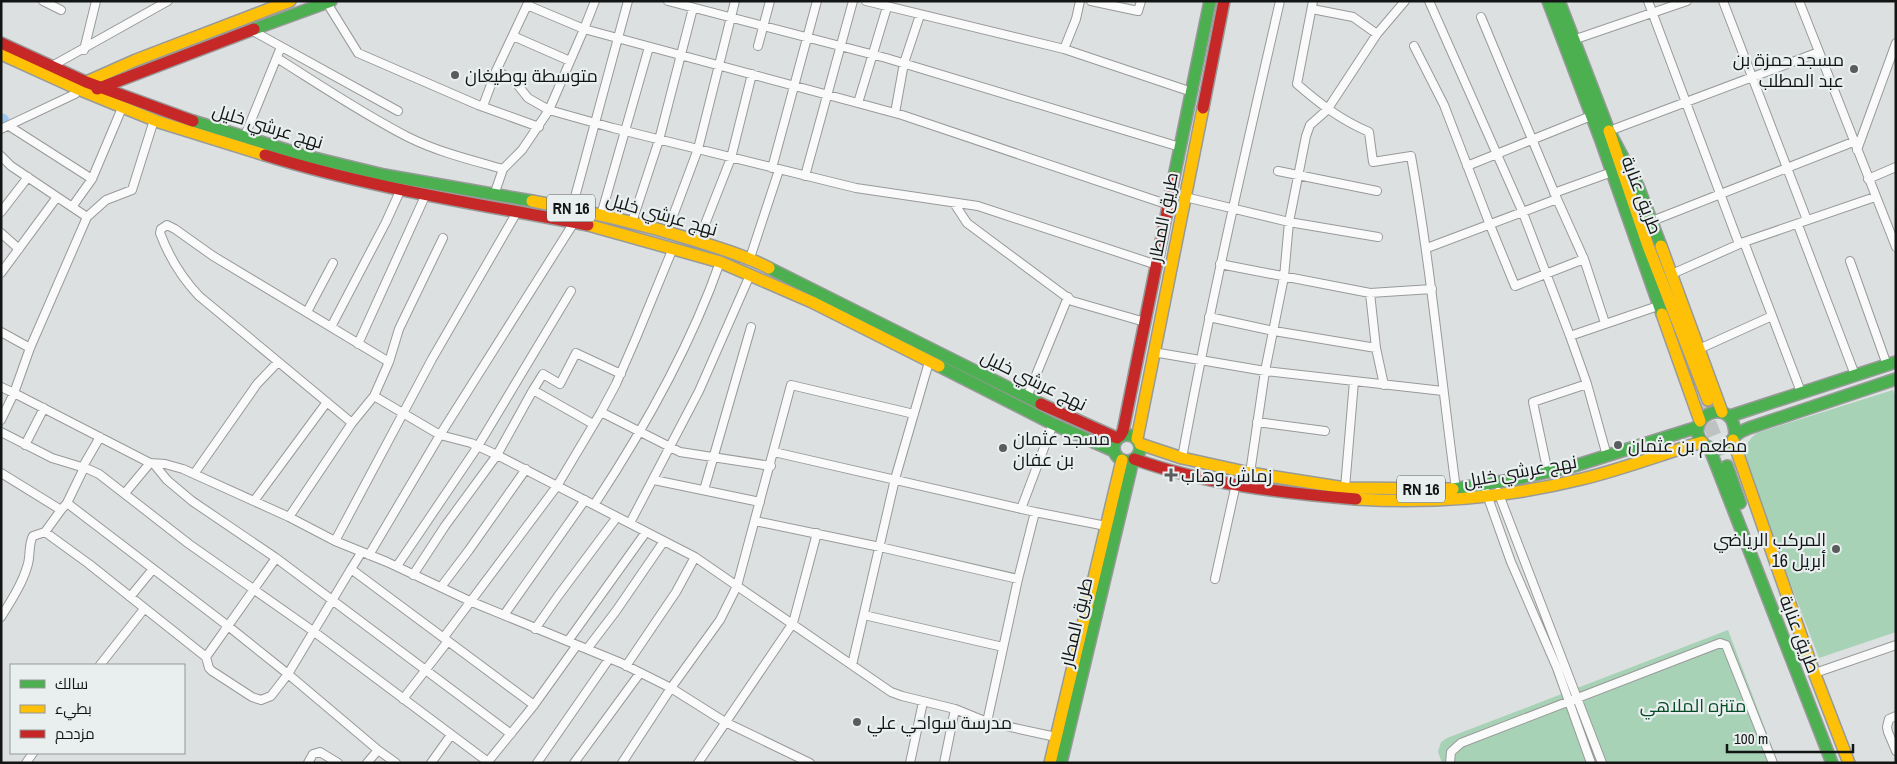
<svg xmlns="http://www.w3.org/2000/svg" width="1897" height="764" font-family="'Archivo Narrow',Cairo,sans-serif">
<style>
.green{fill:#a7d2b5}
.lines{fill:none;stroke-linecap:round;stroke-linejoin:round}
.river{stroke:#9fc9ee;stroke-width:15}
.highway-tunnel{stroke:#bfc2c2;stroke-width:14;stroke-dasharray:14 7;stroke-linecap:butt}
.street-casing{stroke:#989a9a;stroke-width:10}
.fast-casing{stroke:#989a9a;stroke-width:14}
.slow-casing{stroke:#989a9a;stroke-width:14}
.jam-casing{stroke:#989a9a;stroke-width:14}
.street{stroke:#fafafa;stroke-width:8}
.fast{stroke:#4caf50;stroke-width:11}
.slow{stroke:#ffc107;stroke-width:11}
.jam{stroke:#c62828;stroke-width:11}
.poi-dot{fill:#5a5c5c;stroke:#e9eeef;stroke-width:2}
.labels{text-anchor:middle;dominant-baseline:central;stroke-width:4.5;stroke-linejoin:round;paint-order:stroke}
.shield{fill:#e9eeef;stroke:#535656;stroke-width:1}
.shield-label{font-size:16px;font-weight:bold;fill:#131515}
.poi-label{font-size:18px;fill:#131515;stroke:#e9eeef;text-anchor:start}
.street-label{font-size:18px;fill:#131515;stroke:#e9eeef}
.park-label{font-size:18px;fill:#034b26;stroke:#e9eeef}
</style>
<rect width="100%" height="100%" fill="#dde0e0"/>
<path class="green" d="M1893,390L1896,398V632L1819,658L1745,465C1744,450 1745,442 1757,433Z
M1728,630L1778,763H1442L1438,752L1441,742L1447,738Z"/>
<g class="lines">
<path class="river" d="M1,121H2"/>
<path class="highway-tunnel" d="M1701,403L1727,466"/>
<defs>
<path id="street" d="M43,1L61,10
M595,1L584,29L902,115L1169,205
M668,1L886,58L1180,147
M866,1L1064,49L1192,92
M1091,1L1138,11L1141,1
M1313,1L1297,84C1320,104 1341,120 1369,132L1373,162L1411,156C1431,267 1441,378 1456,489
M1429,1L1523,213L1570,336L1587,384L1607,456
M1648,1L1739,244
M1723,1L1807,220
M1799,1L1896,247
M327,3L358,53L478,105L539,127
M1312,9L1353,17L1377,34
M1481,17L1557,199L1584,259L1605,323
M251,30L398,111
M513,36L570,61
M1573,40L1687,1
M758,46L770,1
M1414,46L1444,105L1490,225L1515,286L1584,259
M1064,49L1076,19L1080,1
M84,50L96,1
M277,58C320,85 363,114 408,137C438,152 471,160 503,169
M52,66L168,1
M496,71L513,79L528,98L549,110L613,128L856,188L978,206L1157,265
M858,103L887,7
M483,106L496,71L529,1
M895,113L904,63L920,15
M9,126L92,179
M1,129L75,94
M1609,131L1819,52
M244,138L281,47
M1857,150L1896,43
M1,156L11,166L87,217
M1467,166L1591,116
M772,168L817,1
M1278,171L1377,191
M805,176L853,1
M1868,179L1896,167
M1554,193L1612,172
M494,195L503,169L522,150L549,110L584,29L527,5
M1185,197L1289,222L1378,237
M954,203L967,223L1072,301L1145,322
M72,207L92,179L122,108
M572,208L628,1
M1,212L28,177
M601,215L649,47
M1652,221L1853,142
M632,222L659,140L693,8
M1798,225L1855,375
M667,232L698,149L735,1
M1,233L19,249
M698,242L731,158L752,74
M1744,242L1801,392
M1427,248L1557,199
M750,258L779,170
M1850,261L1887,365
M1220,264L1370,293L1432,289
M1,273L57,197
M1672,274L1744,242L1875,197
M1370,293L1376,348L1384,385
M307,312L333,263
M1209,317L1274,331L1376,348
M331,327L386,222L401,189
M1,332L30,348
M1570,336L1658,306
M358,344L426,194
M1699,349L1772,316
M1153,352L1265,371L1443,391
M1,387L14,393L30,348L87,217L106,200L132,190L154,120
M533,390L543,374L560,384L576,353L621,374
M374,396L440,435L471,443L497,455L695,557L891,692L902,696L955,709L987,722L1056,737
M1027,397L1068,297
M601,412L680,452L771,466
M1,420L14,393L150,463L165,464L183,469L289,517L335,541L387,562L472,602L621,663L671,688L725,722L810,763
M1257,422L1325,431
M352,423L199,296C181,277 169,257 160,233L161,229L167,225L175,229L213,256L389,362
M1,432L52,458L88,469L99,474L189,544L313,631L488,762
M25,445L44,408
M774,452L1035,512L1106,526
M1182,458C1210,305 1245,153 1280,1
M154,464L167,480L192,501L276,558L511,734
M82,468L100,437
M1,473L61,510L45,532L33,536C28,544 31,557 27,567C22,584 11,601 1,617
M1250,473L1265,371L1284,277L1289,222L1306,136L1310,125L1327,110L1377,34L1405,1
M1548,473L1533,402L1587,384
M194,474L257,384L278,362
M654,480L760,502
M1345,488L1354,381
M704,490L751,327
M1486,492L1511,562L1557,668L1591,763
M1498,492L1602,763
M125,493L150,463
M254,501L327,402
M67,503L84,468
M594,505C644,429 690,348 720,262
M1021,509L1053,424
M289,517L352,423L374,396L389,362L399,329L443,238
M755,521L880,547L1018,579
M630,523L699,391L750,275
M45,532L89,564L206,657L209,668L212,671L252,697L261,700L271,696L288,674L228,626L67,503L61,510
M335,541L432,359L517,212
M369,555L440,435L573,224
M397,566L478,446L571,291
M351,569L361,553
M413,575L445,526L497,455L533,390L593,424
M1215,579L1236,484
M441,587L469,550L526,469
M130,597L153,569
M504,615L585,500
M864,615L1003,647
M535,629L558,596L617,517
M444,637L557,486L601,412L616,384L636,338L673,248
M568,641L646,532
M587,649L616,611L664,541
M206,657L276,558
M100,665L144,609
M852,665L895,479L929,362
M626,666L676,592L695,557
M1815,673L1896,645
M403,699L448,641
M1896,716L1889,719L1887,727L1888,732L1896,751
M987,722L1018,579L1035,512
M26,763L33,753
M308,763L313,754L320,752L338,763
M367,763L378,750
M396,763L378,750L288,674L351,569L534,705
M431,763L451,735
M487,763L534,705L577,645
M537,763L609,659
M574,763L640,673
M622,763L671,688L720,620L737,586L791,385L914,414
M698,763L793,623L817,533
M910,763L923,702
M944,763L955,709
M1450,763L1451,752L1461,743L1720,643L1726,645L1773,763"/>
<path id="fast" d="M1548,1L1600,138L1662,314
M1559,1L1609,131L1638,186L1661,246
M254,29L331,1
M193,121L306,156L384,175L532,201
M1600,138L1611,162
M1174,177L1210,1
M769,268L1041,404
M939,366L1053,424L1114,451
M1730,416L1896,362
M1114 448a13 13 0 1 1 26 0a13 13 0 1 1-26 0Z
M1735,436C1735,391 1680,418 1703,443C1707,448 1715,450 1721,448C1729,446 1731,441 1735,436C1739,432 1744,430 1749,428L1896,379
M1709,447L1832,763
M1727,466L1740,503
M1453,489L1511,480L1571,467L1698,427
M1061,763L1133,460"/>
<path id="slow" d="M1,54L78,89L159,122L265,155
M82,84L136,60L290,1
M1609,131L1648,246L1708,400
M532,201C588,211 643,224 697,241C722,249 746,256 769,268
M588,225L720,262L812,302L939,366
M1661,246L1722,412
M1662,314L1700,421
M1137,439L1203,108
M1733,440L1812,667L1849,763
M1140,444L1182,458L1250,473L1345,488L1453,489
M1356,499C1432,504 1509,497 1582,479C1623,469 1662,454 1702,442
M1050,763L1122,460"/>
<path id="jam" d="M1,43L86,82L193,121
M97,89L254,29
M1203,108L1224,1
M265,155C370,188 480,204 588,225
M1041,404L1117,438
M1120,436L1123,431L1174,177
M1134,459C1204,484 1282,493 1356,499"/>
</defs>
<use href="#street" class="street-casing"/>
<use href="#fast" class="fast-casing"/>
<use href="#slow" class="slow-casing"/>
<use href="#jam" class="jam-casing"/>
<use href="#street" class="street"/>
<use href="#fast" class="fast"/>
<use href="#slow" class="slow"/>
<use href="#jam" class="jam"/>
</g>
<g class="poi-dot">
<circle cx="1854" cy="69" r="5"/>
<circle cx="455" cy="75" r="5"/>
<circle cx="1618" cy="445" r="5"/>
<circle cx="1003" cy="448" r="5"/>
<path d="M1168.5 467.5h5v5h5v5h-5v5h-5v-5h-5v-5h5z"/>
<circle cx="1836" cy="549" r="5"/>
<circle cx="857" cy="722" r="5"/>
</g>
<g class="labels">
<g class="shield">
<rect x="547" y="194.5" width="48" height="27" rx="4"/>
<rect x="1397" y="475.5" width="48" height="27" rx="4"/>
</g>
<g class="shield-label">
<text x="571" y="208">RN 16</text>
<text x="1421" y="489">RN 16</text>
</g>
<g class="poi-label">
<text x="1844" y="59" text-anchor="end">مسجد حمزة بن<tspan x="1844" dy="21">عبد المطلب</tspan></text>
<text x="465" y="75">متوسطة بوطيغان</text>
<text x="1013" y="438">مسجد عثمان<tspan x="1013" dy="21">بن عفان</tspan></text>
<text x="1628" y="445">مطعم بن عثمان</text>
<text x="1181" y="475">زماش وهاب</text>
<text x="1826" y="539" text-anchor="end">المركب الرياضي<tspan x="1826" dy="21">16 أبريل</tspan></text>
<text x="867" y="722">مدرسة سواحي علي</text>
</g>
<g class="street-label">
<text transform="translate(268 126) rotate(17)">نهج عرشي خليل</text>
<text transform="translate(1642 195) rotate(69)">طريق عنابة</text>
<text transform="translate(662 214) rotate(16)">نهج عرشي خليل</text>
<text transform="translate(1163 217) rotate(-79)">طريق المطار</text>
<text transform="translate(1034 380) rotate(26)">نهج عرشي خليل</text>
<text transform="translate(1520 471) rotate(-10)">نهج عرشي خليل</text>
<text transform="translate(1076 622) rotate(-77)">طريق المطار</text>
<text transform="translate(1800 634) rotate(69)">طريق عنابة</text>
</g>
<g class="park-label">
<text x="1693" y="705">متنزه الملاهي</text>
</g>
</g>
<rect width="1897" height="764" fill="none" stroke="#131515" stroke-width="5"/>
<rect x="10" y="664" width="175" height="90" fill="#e9eeef" stroke="#939798"/>
<rect x="20" y="680" width="25" height="8" fill="#4caf50" stroke="#939798"/>
<text x="55" y="689" font-size="15" fill="#131515">سالك</text>
<rect x="20" y="705" width="25" height="8" fill="#ffc107" stroke="#939798"/>
<text x="55" y="714" font-size="15" fill="#131515">بطيء</text>
<rect x="20" y="730" width="25" height="8" fill="#c62828" stroke="#939798"/>
<text x="55" y="739" font-size="15" fill="#131515">مزدحم</text>
<path d="M1727 744v8h126v-8" fill="none" stroke="#131515" stroke-width="2.5"/>
<text x="1734" y="744" font-size="15" fill="#131515" stroke="#e9eeef" stroke-width="4" paint-order="stroke">100 m</text>
</svg>
